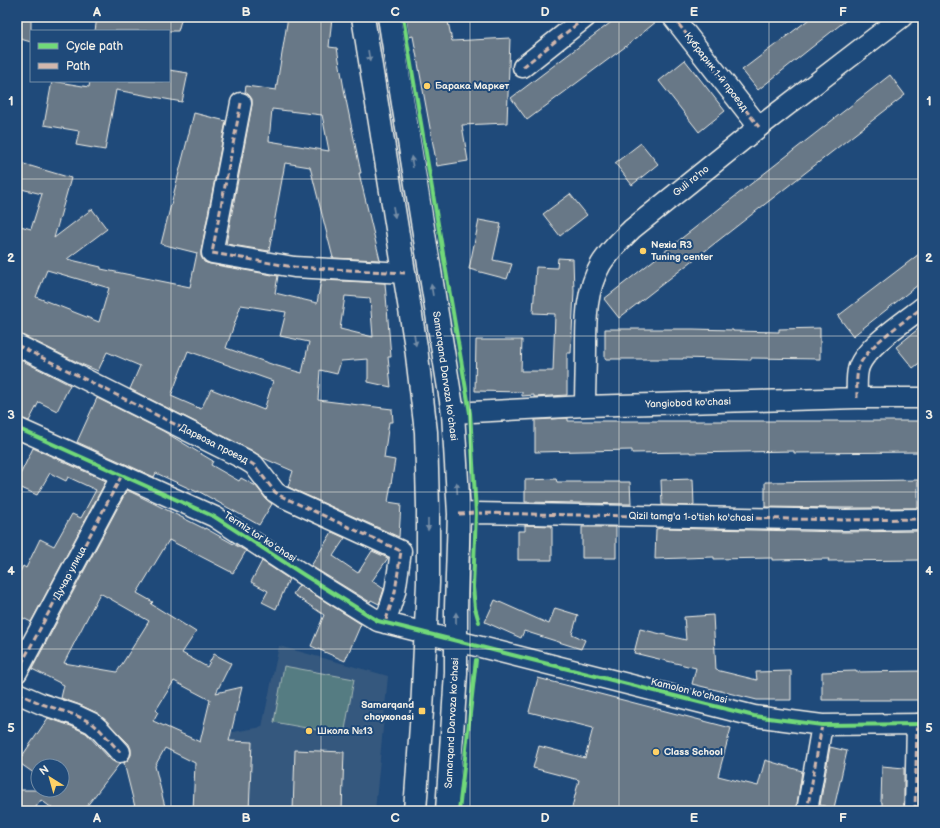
<svg xmlns="http://www.w3.org/2000/svg" width="940" height="828" font-family="'Balsamiq Sans',sans-serif">
<style>
.built{fill:#35587e}
.green{fill:#557c82;stroke:#a4b6b5}
.building{fill:#677887;stroke:#f4f1e8;fill-rule:evenodd}
.lines{fill:none;stroke-linecap:round;stroke-linejoin:round}
.minor-casing{stroke:#f4f1e8;stroke-width:23}
.major-casing{stroke:#f4f1e8;stroke-width:25}
.minor{stroke:#1f4a7a;stroke-width:20}
.major{stroke:#1f4a7a;stroke-width:22}
.quiet{stroke:#d1b7ad;stroke-width:3;stroke-dasharray:6 3;stroke-linecap:butt}
.cycleway-casing{stroke:#1f4a7a;stroke-width:6}
.cycleway{stroke:#71d979;stroke-width:4}
.oneway{fill:#748da6}
.grid{fill:none;stroke:#f4f1e8;stroke-width:1;stroke-opacity:0.55}
.poi-dot{fill:#ffd166;stroke:#1f4a7a;stroke-width:1.5}
.labels{text-anchor:middle;dominant-baseline:central;stroke-width:4;stroke-linejoin:round;paint-order:stroke}
.street-label{font-size:10px;fill:#f4f1e8;stroke:#1f4a7a}
.poi-label{font-size:10px;font-weight:bold;fill:#f4f1e8;stroke:#1f4a7a;text-anchor:start}
.neatline{fill:none;stroke:#f4f1e8;stroke-width:1.5}
.grid-label{font-size:13px;text-anchor:middle;font-weight:bold;fill:#f4f1e8}
</style>
<rect width="100%" height="100%" fill="#1f4a7a"/>
<filter id="ink" filterUnits="userSpaceOnUse"><feTurbulence type="fractalNoise" baseFrequency=".025" numOctaves="2"/><feDisplacementMap in="SourceGraphic" scale="8" xChannelSelector="R" yChannelSelector="G"/><feConvolveMatrix kernelMatrix="1 2 1 2 8 2 1 2 1" color-interpolation-filters="sRGB"/></filter>
<g filter="url(#ink)">
<path class="built" d="M279,646L388,676L375,811H209L210,736L262,727Z"/>
<path class="green" d="M284,666L354,679L344,735L274,722Z"/>
<path class="building" d="M17,17H31V42L17,38Z
M97,17H182L178,31H95Z
M288,17H332L329,47L337,48L345,95L361,173H359L380,260L333,258L310,167L285,163L269,251L226,244L252,105V99L249,95L245,92L246,86L276,90ZM272,109L322,115L329,151L269,141Z
M406,17H447L452,41L510,38L507,123L462,125L468,161L437,166L413,36L409,37Z
M618,17H662L629,44L527,120L511,98Z
M812,17H850L758,90L742,70Z
M685,60L725,111L699,132L659,81Z
M169,70L188,73L182,102L116,90L105,150L76,145L79,131L44,125L52,81L89,87L90,81H169Z
M890,75L905,95L619,318L604,299Z
M194,113L226,121L201,251V256L204,262L210,264L278,276L275,293L317,303L321,280L385,283L391,357H388L391,387L368,382V359L341,361L337,374L320,370L318,400L392,409L393,422H389L384,458L395,460L388,502L401,504L399,537L288,487L293,471L263,458L251,450L130,389L140,366L107,352L98,371L81,364L22,335L17,334V225L31,229L42,194L17,188V162L71,178L54,238L92,209L107,229L67,259L101,267V269L190,287L197,253L161,244ZM47,270L109,288L99,322L36,297ZM345,296L370,298L373,337L340,329ZM241,305L286,312L280,336L309,342L302,373L274,365L226,348ZM188,351L273,381L264,410L211,389L201,409L171,396Z
M641,143L658,164L632,185L615,163Z
M570,194L587,215L560,236L543,214Z
M479,220L501,224L493,260L512,264L507,279L469,269Z
M923,251V281L853,336L838,316Z
M558,258L573,259L574,291L571,353H567V395L534,397V395L522,396V392L475,391L476,340H522L521,371H553L555,314L533,313L536,267L557,268Z
M923,325V360L913,368L896,347Z
M820,328V359L751,358V360L683,358V359H605V329H693L733,330V331L779,332V329Z
M17,358L70,385L57,411L39,402L29,421L17,417Z
M97,398L163,431L213,461L211,465L239,481L241,478L256,486L266,499L272,504L259,525L198,491L197,492L156,473L154,477L77,442Z
M568,418V421H923V452L794,453V451L690,453V452L632,453V450L535,452V420Z
M33,448L106,481L31,622L17,615V577L23,566L26,568L40,539L54,546L72,514L81,518L96,490L68,477L66,481L50,473L37,495L17,486V481Z
M556,479L557,482H630L631,504L525,502V480Z
M693,479L694,506L662,505L661,480Z
M918,480V508H845L765,507V482Z
M127,490L205,529V528L246,551L233,573L169,540L137,593L153,602L151,604L196,632L182,653L207,667L214,654L231,663L216,693L242,687L229,741L252,742L249,811H193L195,763L165,748L155,766L166,811H136L124,763L128,760L131,755V749L129,744L99,714L80,705L61,698L64,685L32,669ZM100,593L149,621L117,672L64,663ZM174,681L210,700L200,742L153,721L158,712L156,710Z
M525,525L552,526V560H518V531H525Z
M582,527H616V558H582Z
M662,528L845,532L923,531V560L828,561L829,559L772,560V558L714,559V557L655,559L656,529Z
M332,532L345,538L333,556L358,573L372,551L388,558L372,581L384,589L379,604L371,600L370,602L311,566Z
M262,561L289,579L276,609L262,602L268,591L251,582Z
M299,585L361,624L345,661L311,646L324,615L293,594Z
M495,600L549,624L555,608L578,615L572,634L585,640L581,649L524,631L521,638L485,622Z
M713,615L716,670L757,680L756,672L791,671V700H757L692,684L696,668L634,653L640,629L686,640L684,617Z
M856,671V672L923,671V700H822V672Z
M538,678L731,728L718,776L758,786L765,760L802,771L796,811H571L579,780L533,768L539,746L585,758L593,728L529,712Z
M48,718L71,726L86,733L111,760L116,763H120L83,811H56L41,800L33,811H17V790H62V766H38V776L18,762Z
M830,747L847,751L834,808L820,805Z
M295,750L344,752L342,811H293Z
M882,766L904,768V811H882V802H881Z"/>
<g class="lines">
<defs>
<path id="minor" d="M673,17L759,127
M523,67L586,17
M241,103L212,253L294,267L405,273
M17,345L246,460L254,465L275,492L281,496L401,551L395,592L385,623
M857,398C857,389 856,379 858,370C862,349 905,321 923,307
M585,406C585,386 586,367 586,347C586,318 586,290 601,264C609,251 621,240 632,229L759,127L902,17
M453,413L585,406L857,398H923
M17,428L215,517L304,575L378,621L754,716L822,725L923,724
M459,514L476,513L845,520L923,519
M17,672L122,475
M17,693L42,704L75,715L92,723L100,730L120,752
M807,811L822,725
M915,811L917,724"/>
<path id="major" d="M363,17L416,347L426,432L428,507V583L422,711L415,811
M389,17L453,413L459,514L456,607V673L447,811"/>
</defs>
<use href="#minor" class="minor-casing"/>
<use href="#major" class="major-casing"/>
<use href="#minor" class="minor"/>
<use href="#major" class="major"/>
<path class="quiet" d="M673,17L759,127
M523,67L586,17
M241,103L212,253L294,267L405,273
M17,345L246,460L254,465L275,492L281,496L401,551L395,592L385,623
M857,398C857,389 856,379 858,370C862,349 905,321 923,307
M459,514L476,513L845,520L923,519
M17,672L122,475
M17,693L42,704L75,715L92,723L100,730L120,752
M807,811L822,725
M915,811L917,724"/>
<defs>
<path id="cycleway" d="M403,17L470,413L476,513L473,587L475,608L479,622
M17,428L215,517L304,575L378,621L754,716L822,725L923,724
M459,811L476,660"/>
</defs>
<use href="#cycleway" class="cycleway-casing"/>
<use href="#cycleway" class="cycleway"/>
</g>
<defs><path id="oneway-solid" d="M-6-.8H1V-3.2L6.5 0L1 3.2V.8H-6Z"/></defs>
<g class="oneway">
<use href="#oneway-solid" transform="translate(369 56) rotate(81)"/>
<use href="#oneway-solid" transform="translate(412 162) rotate(-99)"/>
<use href="#oneway-solid" transform="translate(394 212) rotate(80)"/>
<use href="#oneway-solid" transform="translate(432 290) rotate(-99)"/>
<use href="#oneway-solid" transform="translate(415 340) rotate(81)"/>
<use href="#oneway-solid" transform="translate(457 488) rotate(-93)"/>
<use href="#oneway-solid" transform="translate(428 525) rotate(90)"/>
<use href="#oneway-solid" transform="translate(456 618) rotate(-90)"/>
</g>
</g>
<path class="grid" d="M171,17V811M321,17V811M470,17V811M619,17V811M769,17V811M17,179H923M17,336H923M17,492H923M17,649H923"/>
<g class="poi-dot">
<circle cx="427" cy="86" r="4"/>
<circle cx="643" cy="251" r="4"/>
<rect x="418" y="707" width="8" height="8" rx="2"/>
<circle cx="309" cy="731" r="4"/>
<circle cx="656" cy="752" r="4"/>
</g>
<g class="labels">
<g class="street-label">
<text transform="translate(716 72) rotate(52)">Кубрарик 1-й проезд</text>
<text transform="translate(691 181) rotate(-39)">Guli ra'no</text>
<text transform="translate(445 376) rotate(82)">Samarqand Darvoza koʻchasi</text>
<text transform="translate(688 403) rotate(-2)">Yangiobod ko'chasi</text>
<text transform="translate(214 444) rotate(27)">Дарвоза проезд</text>
<text transform="translate(691 517) rotate(1)">Qizil tamg'a 1-o'tish ko'chasi</text>
<text transform="translate(260 537) rotate(33)">Termiz tor koʻchasi</text>
<text transform="translate(70 573) rotate(-62)">Дучар улица</text>
<text transform="translate(689 691) rotate(14)">Kamolon ko'chasi</text>
<text transform="translate(452 723) rotate(-87)">Samarqand Darvoza koʻchasi</text>
</g>
<g class="poi-label">
<text x="435" y="86">Барака Маркет</text>
<text x="651" y="245">Nexia R3<tspan x="651" dy="12">Tuning center</tspan></text>
<text x="414" y="705" text-anchor="end">Samarqand<tspan x="414" dy="12">choyxonasi</tspan></text>
<text x="317" y="731">Школа №13</text>
<text x="664" y="752">Class School</text>
</g>
</g>
<rect width="940" height="828" fill="none" stroke="#1f4a7a" stroke-width="44"/>
<rect x="30" y="30" width="140" height="52" fill="#1f4a7a" stroke="#748da6"/>
<rect x="38" y="43" width="20" height="6" fill="#71d979" stroke="#748da6"/>
<text x="66" y="50" font-size="12" fill="#f4f1e8">Cycle path</text>
<rect x="38" y="63" width="20" height="6" fill="#d1b7ad" stroke="#748da6"/>
<text x="66" y="70" font-size="12" fill="#f4f1e8">Path</text>
<g transform="translate(50 778) rotate(323)"><circle r="19" fill="#1f4a7a" stroke="#748da6"/>
<path d="M0-3L7 15L0 10L-7 15Z" fill="#ffd166"/>
<text y="-6" font-size="11" font-weight="bold" text-anchor="middle" fill="#f4f1e8">N</text>
</g>
<rect x="22" y="22" width="896" height="784" class="neatline"/>
<g class="grid-label">
<text x="97" y="16">A</text>
<text x="246" y="16">B</text>
<text x="395" y="16">C</text>
<text x="545" y="16">D</text>
<text x="694" y="16">E</text>
<text x="843" y="16">F</text>
<text x="11" y="105">1</text>
<text x="929" y="105">1</text>
<text x="11" y="262">2</text>
<text x="929" y="262">2</text>
<text x="11" y="419">3</text>
<text x="929" y="419">3</text>
<text x="11" y="575">4</text>
<text x="929" y="575">4</text>
<text x="11" y="732">5</text>
<text x="929" y="732">5</text>
<text x="97" y="822">A</text>
<text x="246" y="822">B</text>
<text x="395" y="822">C</text>
<text x="545" y="822">D</text>
<text x="694" y="822">E</text>
<text x="843" y="822">F</text>
</g>
</svg>
